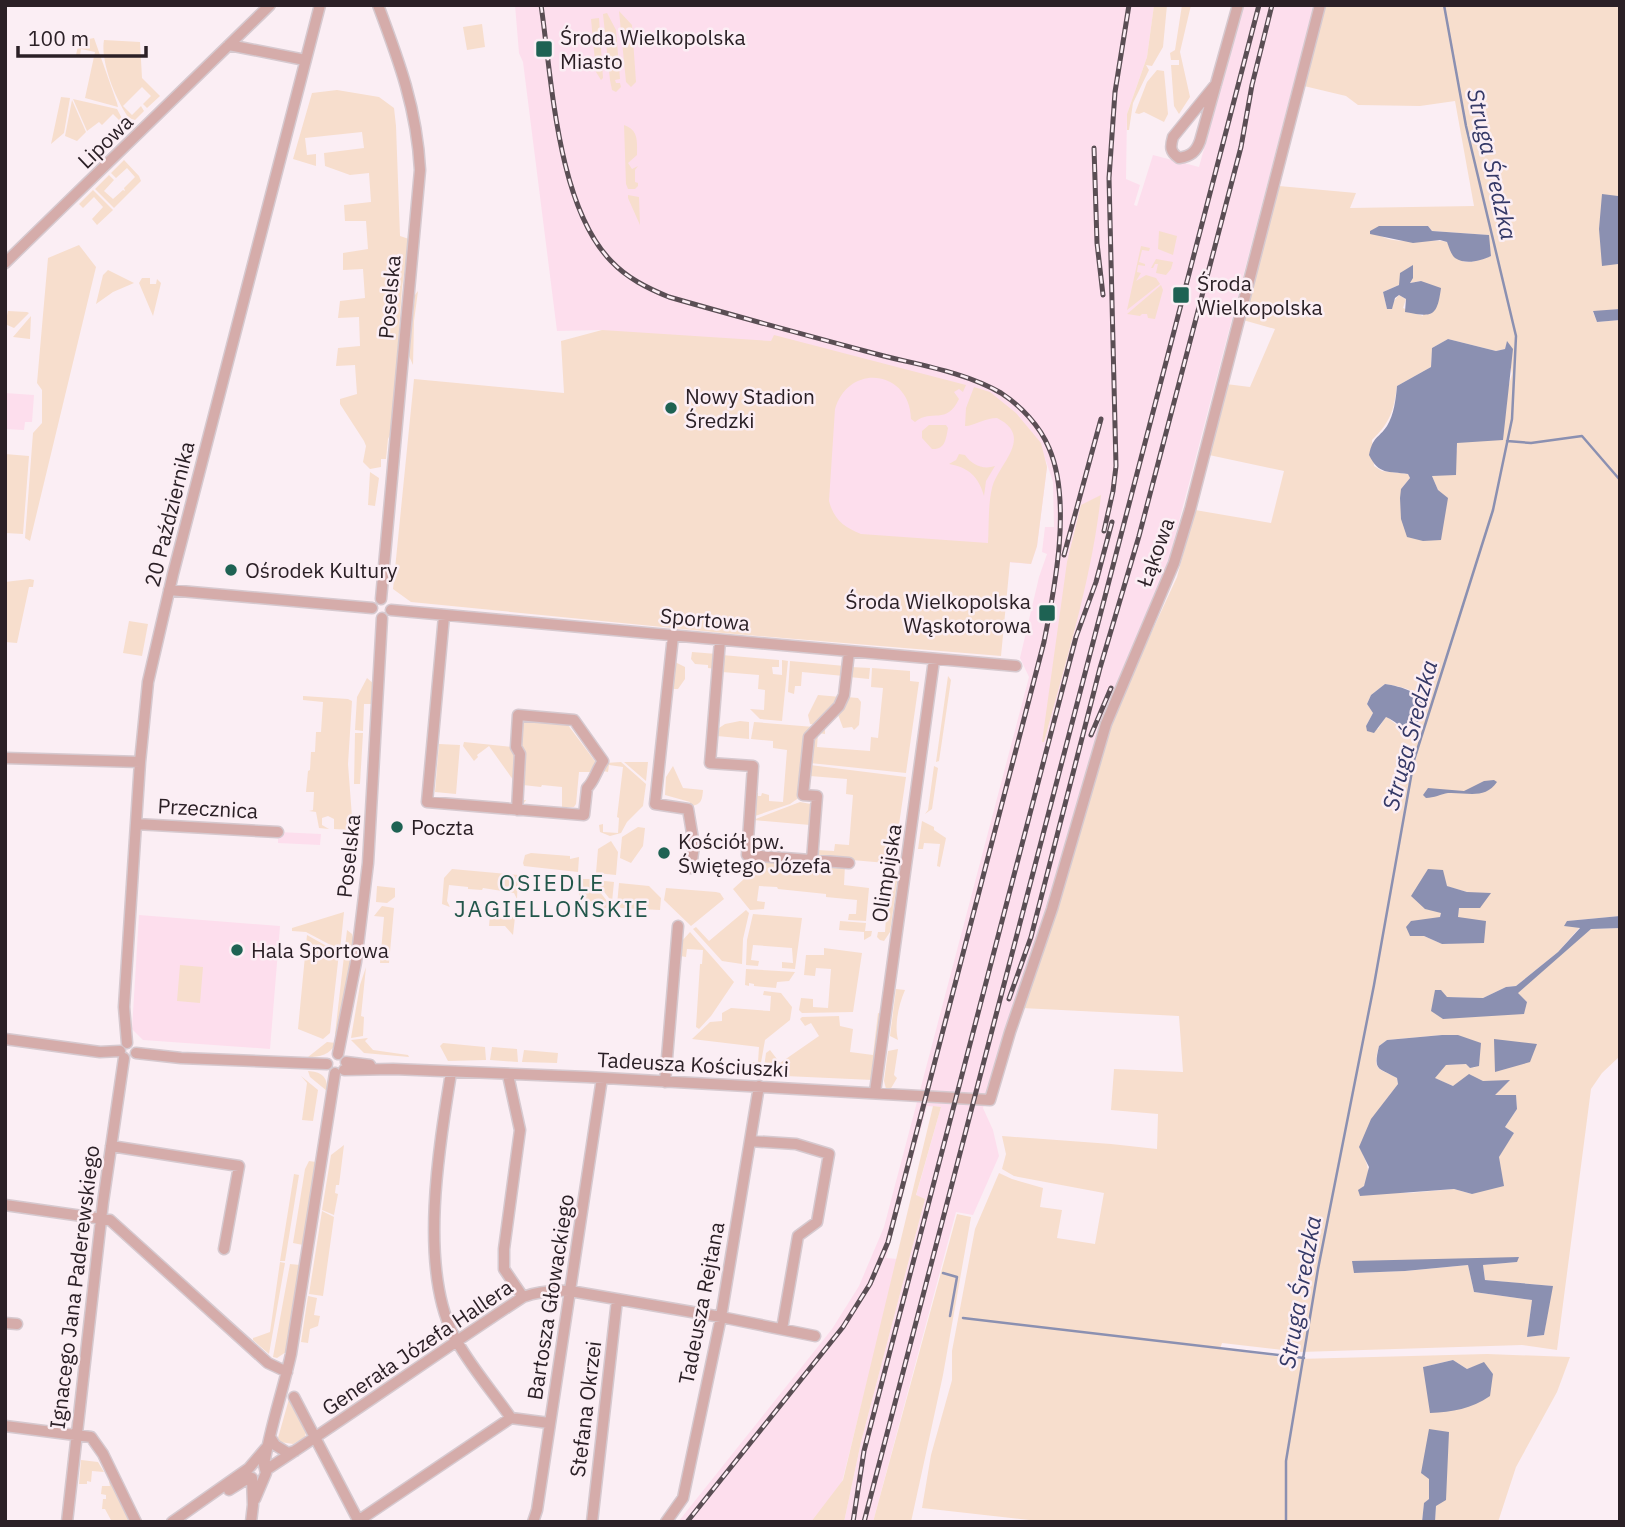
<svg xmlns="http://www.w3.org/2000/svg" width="1625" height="1527" font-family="'IBM Plex Sans',sans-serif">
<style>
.built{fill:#fddeed}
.green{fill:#f7decd;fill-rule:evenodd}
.water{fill:#8b90b1}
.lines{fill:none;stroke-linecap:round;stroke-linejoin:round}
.stream{stroke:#8b90b1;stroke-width:2.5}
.minor-casing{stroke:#d6c9cf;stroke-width:13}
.minor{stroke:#d5acaa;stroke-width:10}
.rail-casing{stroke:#5a4e54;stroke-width:5}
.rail{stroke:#fbeef4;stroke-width:2.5;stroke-dasharray:8;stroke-linecap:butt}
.poi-dot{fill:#1e6253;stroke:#fbeef4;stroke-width:2.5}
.labels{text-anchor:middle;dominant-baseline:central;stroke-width:5;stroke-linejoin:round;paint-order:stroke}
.poi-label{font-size:21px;fill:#2b2026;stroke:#fbeef4;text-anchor:start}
.street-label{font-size:21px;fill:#2b2026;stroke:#fbeef4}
.water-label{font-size:23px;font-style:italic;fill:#343866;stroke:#fbeef4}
.neighbourhood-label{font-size:23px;letter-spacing:2px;fill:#22564a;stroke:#fbeef4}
</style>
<rect width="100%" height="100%" fill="#fbeef4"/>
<path class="built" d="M515,5H1154L1147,57L1127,114L1126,179L1140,185L1134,205L1137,206L1153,155L1199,167L1243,5H1314L1169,560L1102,724L1059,873L997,1056L983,1108L993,1130L999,1156L973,1215L956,1212L873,1522H844L861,1442L925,1199L916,1196L941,1107L927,1106L886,1258L898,1259L832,1522H678L832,1329L859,1286L884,1227L1029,677L1020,658L1039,577L1047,554L1042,552L1045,527H1054L1053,482L1044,455L1047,467L1037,546L1031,564L762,541L602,330L557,331L523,62L519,53Z
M5,393L34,395L32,422H25L24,430L5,429Z
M278,832L321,834L320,845L278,843Z
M139,915L280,926L270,1049L143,1040L132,1029Z"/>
<path class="green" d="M1154,5H1167L1163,47L1152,66L1146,65L1149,70L1133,103L1129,130H1127V114L1147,57Z
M1182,5H1191L1180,52L1190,97L1179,114L1174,106L1171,65H1179V60H1171L1170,53L1175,50Z
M1326,5H1620V207L1618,196L1620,309L1593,312L1597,322L1620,320V916L1567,921L1580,927L1558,952L1516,986L1506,987L1483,998L1446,997L1431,1011L1527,1002L1517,993L1584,934L1591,929L1620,928V1056L1602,1073L1591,1089L1557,1350L1522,1345L1300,1352L1222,1343L1220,1349L1298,1359L1487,1354L1570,1357L1557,1392L1516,1467L1498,1522H1435L1436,1506L1429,1479V1499L1424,1504L1422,1522H1047L922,1508L931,1455L952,1380V1351L975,1229L999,1173L1012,1179L1043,1188L1040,1207L1062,1210L1057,1238L1095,1244L1104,1193L1014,1176L1002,1169L1006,1154L1002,1136L1111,1144L1157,1149L1158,1114L1111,1110L1114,1069L1183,1072L1179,1016L1022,1008L1118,705L1177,577L1195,510L1271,523L1284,471L1209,455L1226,384L1250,387L1275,329L1243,320L1279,186L1356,193L1350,208L1474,206L1455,101L1420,106L1358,105L1346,96L1304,86ZM1386,226H1428L1432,231L1488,235L1491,256C1465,265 1459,266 1447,242C1428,237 1395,247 1378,234ZM1410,280L1409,283L1421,281L1423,316L1403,308L1406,299L1399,295L1387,309L1383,292ZM1448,339L1496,351L1505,349L1507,342L1512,374L1507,392L1506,414L1457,443V450L1432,476L1438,490L1401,489L1410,478L1408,474L1382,471L1374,466L1372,440C1390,423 1394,410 1397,386L1431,367L1432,348ZM1385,684C1405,687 1434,693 1421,720L1398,726L1386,716L1378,729L1366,726L1373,713L1367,704L1371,695ZM1446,886L1467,892L1480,908H1459L1450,944H1442L1424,936L1426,920L1440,918ZM1442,1035L1475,1068L1466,1064L1445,1065L1434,1078L1453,1086L1509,1081L1494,1095L1516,1096L1517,1109L1505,1127L1514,1133L1472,1194L1454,1189L1409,1193L1359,1190C1372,1181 1369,1167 1363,1155L1385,1101L1398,1084L1397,1078C1378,1067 1372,1072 1379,1046L1387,1040ZM1519,1257L1516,1262L1483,1265L1485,1280L1552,1286L1544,1335L1527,1337L1532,1300L1474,1292L1468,1265L1405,1271L1354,1273ZM1453,1360L1467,1369L1484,1363L1493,1374L1423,1367Z
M619,11L632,25L636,82L631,87L626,82Z
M607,13L616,30L620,79L615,80L616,83H620L621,87L616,92L612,90L610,80L603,14Z
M599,18L603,78L601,80L596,72L591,19Z
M482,24L485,47L467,50L463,27Z
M94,38L117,103L118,107L85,98L95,52L81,49L80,55H76L79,41Z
M104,40L140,42L142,78L160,96L147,108L143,104L151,96L142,87L123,106L132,115L141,106L144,111L135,120L129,118C116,101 100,61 104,40Z
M1157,70L1164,71L1168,114L1164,122L1144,112L1139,114L1135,113L1147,82Z
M337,90L379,97L394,108L396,126L400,236L409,239L402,288L392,430L388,439L386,459H381V467L370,469L363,462L366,446L364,441L340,404V399L357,394L355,365L336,366L338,348L360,346L359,317L338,318L340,301L365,298L363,269L343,270V253L368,249L366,221H345L344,205L371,202L369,173L350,175L325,166L324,153L364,148L362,132L305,138L307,155L316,154V166L293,159L312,93Z
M61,97L70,98L64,133L51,144Z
M73,99L117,109L127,128L116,138L111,134L122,123L113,114L102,125L99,122L87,131Z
M72,100L86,132L77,141L65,136Z
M624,125C639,130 637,142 637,155L628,163L632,169L638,166L635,170V182L638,183V186L635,189H628L626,184Z
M124,160L139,176L141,181L114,208L95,189L109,175L114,180L104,191L113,199L123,190L125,191L124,188L135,177L127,168L116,178L111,173Z
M93,190L113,210L97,225L92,219L103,207L94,197L83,208L79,204Z
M628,195L639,197L640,225L628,198Z
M1159,231L1177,236L1173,255L1158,249Z
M79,245L96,267L30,541L25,538L33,433L42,423V390L37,383L48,258Z
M1141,246L1150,248L1149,251L1142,250L1139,262L1145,264V266L1138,265L1137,272L1141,273L1136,281L1146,275L1156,278L1160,284L1127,310Z
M1156,259L1173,262L1171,269L1166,275L1156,273L1158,264H1155L1153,268H1151Z
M108,270L134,283L113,292L96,304L103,275Z
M142,278H150V284H156L157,279L161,283L153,316L139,283Z
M1161,285L1163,290L1155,319L1148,318L1147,314H1142L1140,316L1127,314Z
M418,291L414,321L413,365L409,356L415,295Z
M8,311L27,312L29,313L14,328L5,324Z
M31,316L30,339L13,337Z
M602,330L771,341L774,335L966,385L963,392L959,389L954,392L959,399C946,426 932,408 915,422L911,419C910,370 849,362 835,409L829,501C834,520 844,527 861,534L988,543C989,525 988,505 992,488C998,464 1035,437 997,418C985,418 971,427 965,426L966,408L974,387L990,392L1016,413L1041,443L1047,467L1037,546L1031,564L1010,562L1001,656L723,633L411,602L393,589L414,379L564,393L561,341Z
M946,425L948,428C946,439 945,450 932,449L922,438V431L929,425Z
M5,454L29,456L23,534L5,533Z
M959,454L965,455C972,465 983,470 995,466L986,481L984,496C979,477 968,467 949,464L956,460Z
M370,472L379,478L375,506L368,505Z
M1101,495C1092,578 1066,661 1044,742H1042L1067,562L1081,505Z
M30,579L34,580L33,587H29L17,643L5,642V582Z
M129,621L148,624L142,656L123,653Z
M692,652L717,654L716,669L708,668V665L695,664L691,659Z
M722,655L779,660V667H772L773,674L782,675V660L788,661L782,721L760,719L750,709L764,710L765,690L758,689L759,675L722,672Z
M790,661L845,666L844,676L802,672L801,686H795L794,694L788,692Z
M675,662L685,667V679L678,689H673Z
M851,667L870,668L869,679L849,677Z
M872,668L910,671V681L919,682L906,773L810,763L811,741L819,730H825V734L818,733L817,747L870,751L871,737L878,738L883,688L871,687Z
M948,676L951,680L939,761L936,762Z
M367,678L374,684L373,704H364L363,731L355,730L357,697Z
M818,695L841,697L827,715L818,720L816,725L810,724L808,715Z
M303,696L348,699L352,701L348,764L353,830L334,829V819L328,816L322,818V825L329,829L319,828L316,812L309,811L313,810L314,792H306L308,771L310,770L311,752H315L316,732H321L323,702L303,700Z
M847,697L858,698L861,702L859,725L854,730L852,727L843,728L837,712Z
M520,718L565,721L597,764L591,772H579L576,804L574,807H562V787L542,785L541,787L523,785L522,800H526L524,803H520Z
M740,721L749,722V739L717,736L716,730L725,724Z
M754,722L814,727L800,797L790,804L752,817L755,793H758V796H761L762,793L769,795V801L783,802L787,750L773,748V741L751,739Z
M355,733H363L360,784H354Z
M464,742L512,747L518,754L516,784L489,746L477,755L478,757L474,761L463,746Z
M439,744L460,745L456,794L435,792Z
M621,762L646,784L643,806L627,822L621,833L610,836L600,832L599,825L603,824V832L618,833L619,818L617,817L623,767L609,765L608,772L603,771L605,763Z
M624,762H648L646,781Z
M810,765L906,777L896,845L899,858L898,864L817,857V850L834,851L835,844L849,845L853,795L846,794L847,779L810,776L807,794Z
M673,766L683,788L703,790C702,802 701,804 689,807L690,802L665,795L666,777Z
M934,766L938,768L932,809L925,814L928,810Z
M800,802L811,804L810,825L753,820Z
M922,821L934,827V830L946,838L940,867L937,866L940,844L924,843L923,849H918Z
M638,827L645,828L643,846L631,863L620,858L622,837Z
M611,841L618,852L616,875L596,873L598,849Z
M531,853L570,856V859L579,857L578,872L524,866L523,863L525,855Z
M751,859H774V865L783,866V860L845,865L844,885L869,888L866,921L848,920L849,914H856L857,900L826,897V894L778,889L777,887L759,886L757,901L765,902L764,909L750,910L733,889L744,879Z
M452,869L518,875L517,899L514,893L483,888L482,890L468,889V887L449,885L447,901L450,907L442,904L444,878Z
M896,874L898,875L890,932L884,941L880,940L877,937L878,932H885L888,890H894Z
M581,879H590L610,905L607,908H593L594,902L581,899L578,891Z
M595,880L614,882L612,902Z
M619,883L649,886L661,898L660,910L621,908L617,905Z
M377,886L395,888V897L387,903L376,902Z
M666,888L716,892L720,893L724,899L691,926L664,900Z
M382,906L394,908L389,963H380L384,917L374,916Z
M746,910L749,913L743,939L742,964L722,961L693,929L696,927L709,941Z
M344,912L340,950L306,932L292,931V928Z
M753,914L802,918L795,969L782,968V962L793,963L792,948L753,945L751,960L759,961L758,966L746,965L747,940Z
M490,915L515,917L513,935L505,926H489Z
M840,921L866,923L865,931H872L871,936L864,940V932L839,930Z
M347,930L352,934L354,941L337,1035L335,1034Z
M690,932L734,982L711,1016L699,1029L696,1027L700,964H702L703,950L687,949L686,957L680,956L681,942Z
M307,935L339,953L330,1033L323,1039L298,1029Z
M824,948L862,953L853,1012L802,1013L799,1010L801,998L813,999V1007L828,1008L831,969L816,968L815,976L804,975L806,955H824Z
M180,965L203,967L200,1003L177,1001Z
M366,967L361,1016L364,1017L363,1036L351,1038L360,985Z
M746,969L795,972L789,981L777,982L776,988L754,986V984L749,983V986L745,985Z
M896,989L905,990C899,1004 894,1024 898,1040L890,1036Z
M764,991L781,993L792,1007L790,1020L765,1040L759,1074H751L752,1062H758L759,1047L692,1039L710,1022L722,1021V1013L731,1008L770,1011L771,996L763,995Z
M878,1013L881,1014L873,1080L763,1075L766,1053L770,1050L780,1063L819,1036L811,1023L805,1026L800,1019L802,1017L839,1016L840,1026L853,1029L850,1052L873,1055Z
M368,1038L365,1041L373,1050L408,1055L409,1057L364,1053L351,1040Z
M327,1042L336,1043C330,1055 320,1057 308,1057Z
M443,1043L485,1047L486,1060L448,1061L440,1046Z
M492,1047L517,1049L518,1062L490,1060Z
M898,1049L894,1075L897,1078L890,1090L886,1089L884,1081L888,1051Z
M524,1050L558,1053L557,1063L522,1062Z
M308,1071C321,1072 328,1076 327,1091L310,1077Z
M301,1076L318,1090L313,1121L302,1120L307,1083Z
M933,1106L941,1107L916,1195L925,1199L861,1442L844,1522H811L843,1480Z
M344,1145L339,1185H336L335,1193L338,1194L334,1215L322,1210L331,1155Z
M309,1161L316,1162L303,1245L293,1243L305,1169Z
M294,1174L299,1175L285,1261H280Z
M322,1211L334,1217L323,1296L309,1294Z
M957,1214L971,1217L943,1375L911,1522H873Z
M280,1262L285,1263L269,1354L253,1340V1338L270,1332Z
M290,1264L300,1265L286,1352L277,1358L273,1357Z
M308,1296L317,1298L314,1315L320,1316L318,1326L310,1329L308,1343L301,1342Z
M289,1399L306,1432L305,1437L293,1444L280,1442L278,1438Z
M81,1460L98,1462L104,1472L92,1471L91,1482L87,1481V1484H79Z
M111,1480L132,1522H112L105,1509H102L103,1499H106V1495L101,1494L102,1486H110L109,1482Z"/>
<path class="water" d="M1602,194L1618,196L1620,291L1618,264L1602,266L1599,229Z
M1379,226H1428L1432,231L1489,235L1491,256C1480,261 1466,265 1455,258C1451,255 1449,247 1447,242L1440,240L1413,243L1370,234V231Z
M1413,265V278L1410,283L1421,281L1441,288C1437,318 1432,317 1405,312L1406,299L1399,295L1395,298L1392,309H1387L1383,292L1399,285L1400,273Z
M1620,309V320L1597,322L1593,311Z
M1448,339L1496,351L1505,349L1507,341L1513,349L1503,440L1457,443L1456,475L1432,476L1438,490L1448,498L1441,540L1423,541L1407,537L1401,519L1400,498L1401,489L1410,478L1408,474C1388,471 1379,475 1369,455C1373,436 1378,439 1387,426C1394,415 1396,398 1397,386L1431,367L1432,348Z
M1385,684C1406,687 1443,699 1415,725C1397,729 1400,723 1386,717L1374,733L1367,731L1366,726L1373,713L1367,704L1371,695Z
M1494,780L1497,782C1485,800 1466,792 1448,793C1441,794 1434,798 1426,798L1423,795L1428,788L1464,791L1484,781Z
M1428,869L1443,870L1447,886L1467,892L1491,893L1480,908H1459L1458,917L1486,921L1484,943L1442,944L1424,936H1410L1406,927L1411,921L1440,917L1441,913L1425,909L1411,896Z
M1620,916V928L1591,929L1518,993L1527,1002L1524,1014L1443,1019L1431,1011L1435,990H1441L1447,997L1483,998L1506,987L1516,986L1558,952L1580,928L1564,926L1567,921Z
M1442,1035H1458L1481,1043L1479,1066L1470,1068L1466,1064L1446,1065L1435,1078L1453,1086L1469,1074L1483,1081L1510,1080L1495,1095H1516L1517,1109L1505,1127L1514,1133L1499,1157L1504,1186L1472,1194L1454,1189L1360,1196L1358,1190L1364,1186L1369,1167L1359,1147L1371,1119L1398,1084L1397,1078C1378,1067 1373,1072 1379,1046L1387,1040Z
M1494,1039L1537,1044L1530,1062L1495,1072Z
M1519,1257L1517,1262L1483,1265L1485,1280L1553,1286L1544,1335L1527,1337L1532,1300L1474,1292L1468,1265L1405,1271L1354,1273L1352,1261Z
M1453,1360L1467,1369L1484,1362L1493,1374L1490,1396C1471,1409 1453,1412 1430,1413L1423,1367Z
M1429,1429L1449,1432L1446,1500L1436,1506L1435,1522H1422L1424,1503L1429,1499V1479L1421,1473Z"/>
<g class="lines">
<path class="stream" d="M1507,441L1531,443L1582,436L1620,480
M943,1273L957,1277L950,1316
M963,1318L1304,1358
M1286,1522V1461L1318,1269L1374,985L1414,760L1493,510L1512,419L1516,336L1466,126L1444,5"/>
<defs>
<path id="minor" d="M378,5C399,61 417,109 420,170L381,599
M229,45L305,60
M1216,84L1173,137C1170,147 1170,152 1179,158C1191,156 1196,152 1200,141L1238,5
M5,263L270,5
M169,590L372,608
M391,610L1016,666
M444,616L427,802L584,815L587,788C594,782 597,769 603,761L574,720L518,715L516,747L520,754L517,810
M673,636L655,804L688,809L694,845L691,868
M720,640L710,763L753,766L747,855L849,863
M5,758L140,762
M136,824L278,832
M812,860L817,796L803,795L809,737L839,706L844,695L849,652
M5,1039L100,1052L120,1051
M127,1043L124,1007L140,762L148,682L173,574L320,5
M136,1053L181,1058L327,1064
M338,1054L356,962L368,863L382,618
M346,1062L370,1065
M344,1070L393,1069L587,1077L990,1100L1010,1032L1052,909L1106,724L1174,563L1190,510L1320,5
M451,1073C439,1146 419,1266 453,1334C466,1361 493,1392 511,1418L549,1423
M508,1075L520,1130L504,1249V1269L523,1297
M665,1082L678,926
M875,1092L934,660
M750,1141L796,1144L829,1154L817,1222L798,1236L782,1329
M111,1146L239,1166L224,1249
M5,1205L110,1220L268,1363L287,1372
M5,1323L17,1324
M294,1397L359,1522
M5,1426L91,1437L103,1454L136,1522
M270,1437L275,1445L288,1453L295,1451
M264,1465C270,1427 283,1391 291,1354L335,1073
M266,1470C352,1414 436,1354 523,1297C539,1291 553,1290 570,1291L721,1317L815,1336
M229,1490L250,1477
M255,1499L266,1473L264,1465
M358,1521L511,1418
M67,1522L103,1202L124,1058
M172,1522L249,1468L266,1448
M251,1522L253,1505L252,1478
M533,1522L537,1510L602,1078
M592,1522L617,1300
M666,1522L683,1498L721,1317L759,1086"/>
</defs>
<use href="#minor" class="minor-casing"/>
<use href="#minor" class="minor"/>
<defs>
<path id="rail" d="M541,5C552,80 557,205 611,261C627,278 647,288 669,297C739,317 809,336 880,355C919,365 965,372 1001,393C1021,406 1040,426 1049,448C1072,501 1055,587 1044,642L888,1242L870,1284L843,1327L687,1522
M1094,148L1097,243L1103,295
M1104,531L1113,491L1116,466L1109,178L1115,92L1129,5
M1064,555L1101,419
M1091,735L1111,688
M1009,999L1031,937L1100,668L1139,536L1241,147L1252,85L1272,5
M853,1522L864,1451L1076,637L1096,582L1112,522
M864,1522L1259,5"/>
</defs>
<use href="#rail" class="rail-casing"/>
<use href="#rail" class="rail"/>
</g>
<g class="poi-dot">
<rect x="535" y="40" width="18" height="18" rx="3.5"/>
<rect x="1172" y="286" width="18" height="18" rx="3.5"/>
<circle cx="671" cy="408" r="7"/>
<circle cx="231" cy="570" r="7"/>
<rect x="1038" y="604" width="18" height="18" rx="3.5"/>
<circle cx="397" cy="827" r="7"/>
<circle cx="664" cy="853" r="7"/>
<circle cx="237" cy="950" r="7"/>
</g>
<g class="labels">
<g class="poi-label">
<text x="560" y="37">Środa Wielkopolska<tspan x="560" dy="24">Miasto</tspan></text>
<text x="1197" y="283">Środa<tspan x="1197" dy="24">Wielkopolska</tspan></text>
<text x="685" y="396">Nowy Stadion<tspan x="685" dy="24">Średzki</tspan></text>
<text x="245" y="570">Ośrodek Kultury</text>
<text x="1031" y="601" text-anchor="end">Środa Wielkopolska<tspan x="1031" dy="24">Wąskotorowa</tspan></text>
<text x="411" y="827">Poczta</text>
<text x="678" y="841">Kościół pw.<tspan x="678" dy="24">Świętego Józefa</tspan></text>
<text x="251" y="950">Hala Sportowa</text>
</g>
<g class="street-label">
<text transform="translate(105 141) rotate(-44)">Lipowa</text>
<text transform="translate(389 297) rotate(-85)">Poselska</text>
<text transform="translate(169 514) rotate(-76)">20 Października</text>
<text transform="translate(1155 552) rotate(-70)">Łąkowa</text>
<text transform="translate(705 619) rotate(5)">Sportowa</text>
<text transform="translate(208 808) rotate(3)">Przecznica</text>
<text transform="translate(348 856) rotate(-84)">Poselska</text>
<text transform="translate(886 873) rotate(-81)">Olimpijska</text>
<text transform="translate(693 1064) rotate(3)">Tadeusza Kościuszki</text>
<text transform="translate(74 1287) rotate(-83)">Ignacego Jana Paderewskiego</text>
<text transform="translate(550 1297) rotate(-81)">Bartosza Głowackiego</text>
<text transform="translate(701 1303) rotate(-79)">Tadeusza Rejtana</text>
<text transform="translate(417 1347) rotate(-34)">Generała Józefa Hallera</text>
<text transform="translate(585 1409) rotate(-83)">Stefana Okrzei</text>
</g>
<g class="water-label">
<text transform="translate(1493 164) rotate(77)">Struga Średzka</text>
<text transform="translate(1409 735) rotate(-75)">Struga Średzka</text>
<text transform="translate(1299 1292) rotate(-80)">Struga Średzka</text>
</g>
<g class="neighbourhood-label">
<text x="552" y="882">OSIEDLE<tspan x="552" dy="26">JAGIELLOŃSKIE</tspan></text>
</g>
</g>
<rect width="1625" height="1527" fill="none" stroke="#2b2026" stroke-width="14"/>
<path d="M18 46v10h128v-10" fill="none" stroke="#2b2026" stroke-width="3.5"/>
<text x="28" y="46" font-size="21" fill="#2b2026" stroke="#fbeef4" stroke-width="5" paint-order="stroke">100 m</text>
</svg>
